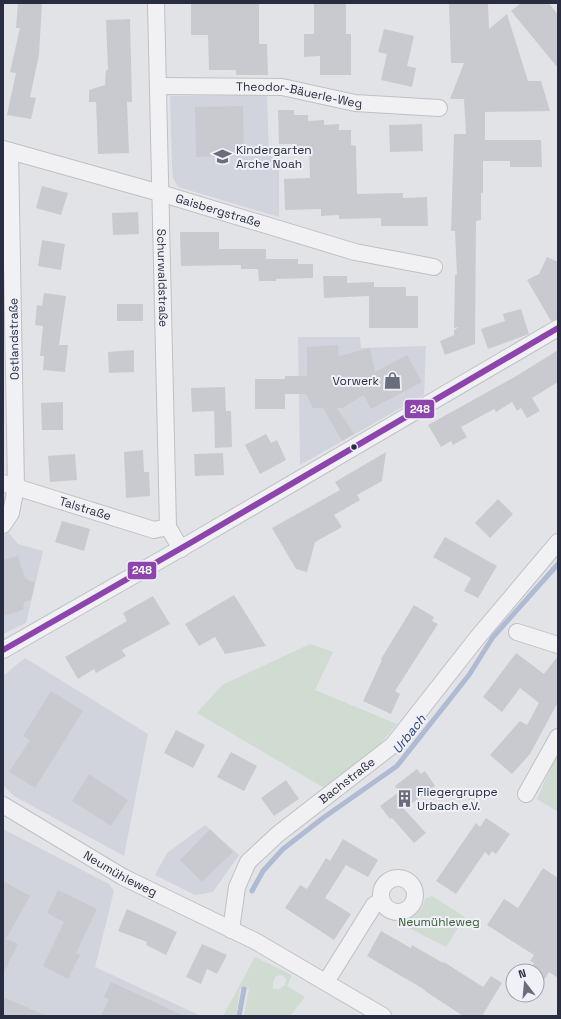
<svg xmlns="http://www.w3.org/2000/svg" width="561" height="1019" font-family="'Space Grotesk',sans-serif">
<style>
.built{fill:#d2d4dd}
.green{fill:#d0dbd2;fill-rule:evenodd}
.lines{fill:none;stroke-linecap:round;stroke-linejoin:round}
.stream{stroke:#afbad3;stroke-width:5}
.building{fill:#c9cad0}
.minor-casing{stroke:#bfc0c5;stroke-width:18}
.minor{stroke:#f1f1f4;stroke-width:16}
.bus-1-casing{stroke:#eff1f7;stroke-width:9}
.bus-1{stroke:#8e44ad;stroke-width:6}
.bus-dot{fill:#282d42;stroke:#eff1f7;stroke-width:1.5}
.labels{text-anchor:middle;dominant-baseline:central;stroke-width:4;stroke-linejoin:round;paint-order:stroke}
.street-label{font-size:12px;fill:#282d42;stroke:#eff1f7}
.poi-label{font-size:12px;fill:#282d42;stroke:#eff1f7;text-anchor:start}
.park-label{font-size:12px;fill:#355e34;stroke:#eff1f7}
.water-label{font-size:13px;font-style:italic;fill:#304477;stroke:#eff1f7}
.line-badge{stroke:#eff1f7;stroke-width:1.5}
.badge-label{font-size:11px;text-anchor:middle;font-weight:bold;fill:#fff}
</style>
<rect width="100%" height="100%" fill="#e2e3e7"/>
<path class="built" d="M267,95L269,155L279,158V217L178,187L173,178L172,164L170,96Z
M298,337H360L361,348L426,346L424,395L300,465Z
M8,532L18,544L43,551L26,623L3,634V536Z
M25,658L148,734L124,856L14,796L3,785V676Z
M205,825L239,855L213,892L195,895L155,875L167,853Z
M3,829L109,884L114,891L95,967L201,1016H3Z"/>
<path class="green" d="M310,644L333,652L315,690L397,724L372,754L326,789L197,713L222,685Z
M556,755L558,757V812L537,799Z
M432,896L465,917L446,947L405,926L404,919C416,916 422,911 425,899Z
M255,957L292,975L287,986L305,997L290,1016H244L249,989H240L236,1016H223ZM283,975L286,979L285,985L279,989H273V982L276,976Z"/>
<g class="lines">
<path class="stream" d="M252,891L263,871L283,849L323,818L397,766L469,675L493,637L558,564
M239,1016L244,989"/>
</g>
<path class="building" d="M18,3H42L39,55L30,97L36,98L31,119L7,115L16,73L10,72L20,28H16Z
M191,3H259V44H267L268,75H236V70H209L208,35H191Z
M314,3H346V34H351V75H320V56L304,57V34H314Z
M449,3H488L489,29L507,14L528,81H541L550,111L485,112V140H541L542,167H510V161H483V193H481V220L476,221L475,344L445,355L440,341L454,335V330L459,327L454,328L455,275H457L455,231H451L454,134H466L464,99H450L464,63H451Z
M521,3H549L558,15V68L511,11Z
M130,19L132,102H127L129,153L98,154L96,102H89V90L105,85L106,70H108L106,20Z
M384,29L414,36L407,66L416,68L412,87L381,80L387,54L378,52Z
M243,106L244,156L196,157L195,107Z
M278,110H294V115H308V121L324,120V125L339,124V130H351V145L356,146L357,194L403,193V198L427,197L428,226H381V218L339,219V215L321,216V209L285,210L284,179L310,178L309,148L295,149V144H279Z
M422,124L423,151L390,152L389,125Z
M42,186L68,193L61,215L36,208Z
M138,212L139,234L113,235L112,213Z
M180,232H219V249H266V259H298V264H313V278L276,279V281H259L258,269H241V265L181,266Z
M42,240L65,244L61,270L38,266Z
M547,257L558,262V319L551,321L527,280L539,274Z
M323,276H347V283L374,282V287H406V296H418V328H369V296L324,298Z
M44,293L66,296L59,345H68L65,372L43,370L44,356H40L43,326L35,325L37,305L42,306Z
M117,304H143V321H117Z
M521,309L529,334L488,349L481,329L505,321L503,314Z
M338,345L339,356L370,348L375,372L407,355L422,382L371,409L364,395L342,408H337L354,434L342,441L323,408H313L306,394H285V409H255V379H285V376H307V347Z
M134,350V372L109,373L108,352Z
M558,350V382L532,398L540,411L527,418L521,408L517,411L512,402L496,412L494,409L461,427L467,437L453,445L451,441L441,447L428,425L518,375Z
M225,387L226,411H231L232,447L215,448L214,411L192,412L191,388Z
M63,402V430H42L41,403Z
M266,434L271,443L277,440L286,460L260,474L245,445Z
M143,450L144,472H149L150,496L126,498L124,452Z
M386,452L382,481L357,495L360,500L334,515L342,527L315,542L307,572L296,569L272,528L340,490L335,482Z
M223,453L224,475L195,476L194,454Z
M75,454L77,480L50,482L48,456Z
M498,499L513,514L490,538L475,523Z
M62,521L90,529L84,551L55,542Z
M445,537L497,566L478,598L464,591L471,578L433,557Z
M18,556L25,578L35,583L31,600L24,602L23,610L3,616V560Z
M234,595L266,646L225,654L215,637L199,646L185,624Z
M153,596L170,624L122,650L126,656L96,673L94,669L78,679L65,657L127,621L123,613Z
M414,605L434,617L432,621L438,624L395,691L400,694L391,714L363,701L382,660L381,659Z
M516,653L544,674L558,656V702L530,754L512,774L490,755L520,721L527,725L539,703L520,688L502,712L483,697Z
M51,691L83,711L35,788L9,772L30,740L23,736Z
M176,730L205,745L193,768L164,753Z
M231,752L257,766L244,791L217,777Z
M417,769L421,774L425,771L435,786L404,809L426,833L414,843L392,818L390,819L380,806L399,792L395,786Z
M89,774L128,800L111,826L72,801Z
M286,780L299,799L274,816L261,798Z
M486,818L510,834L496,854L492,851L489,856L485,852L456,894L436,881L476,823L480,827Z
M210,829L233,852L202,882L180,860Z
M343,839L378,860L368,877L346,865L325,898L351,914L334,940L285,908L300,885L307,889L326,858L330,861Z
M543,868L558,878V978L549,972L537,991V971H529L534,963L530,961L534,955L487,925L504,899L518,908Z
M3,881L30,896L6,939L18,944L3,974Z
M58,890L97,909L76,953L80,955L68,979L43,966L64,922L47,913Z
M127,909L177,932L166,955L146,945L147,942L118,931Z
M381,931L411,948L412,945L443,963L444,962L483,987L491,976L502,983L482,1016H463L425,991V990L367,956Z
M202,944L227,955L217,974L207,969L201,984L186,977Z
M111,982L148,999L184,1016H101L109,999L104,997Z
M3,997L47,1016H3Z"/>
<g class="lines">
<defs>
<g id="minor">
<path id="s1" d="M156,3L168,527L181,549"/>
<path id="s2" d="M158,86L282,87L355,103L439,108"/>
<path id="s3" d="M3,149L160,193L355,252L434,267"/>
<path id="s4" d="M3,483L154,530L168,527"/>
<path d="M3,525L11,513L16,487L10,151"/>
<path d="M517,632L558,645"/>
<path d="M3,650L192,542L558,328"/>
<path d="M526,794L558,737"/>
<path id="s5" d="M3,805L123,877L255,941L383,1016"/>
<circle cx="398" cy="895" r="17"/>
<path id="s6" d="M231,930L237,887L248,862L278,834L393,745L477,638L558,542"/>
<path d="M326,982L374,905L381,901"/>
</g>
</defs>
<use href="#minor" class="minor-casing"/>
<use href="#minor" class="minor"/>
<defs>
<path id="bus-1" d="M3,650L192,542L558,328"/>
</defs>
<use href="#bus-1" class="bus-1-casing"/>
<use href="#bus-1" class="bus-1"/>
</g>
<defs>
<symbol id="school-bare" viewBox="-9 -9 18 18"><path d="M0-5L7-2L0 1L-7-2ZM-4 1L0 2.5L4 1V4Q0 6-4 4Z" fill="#696d7c" stroke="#eff1f7" stroke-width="2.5" paint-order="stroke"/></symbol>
<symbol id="shop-bare" viewBox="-9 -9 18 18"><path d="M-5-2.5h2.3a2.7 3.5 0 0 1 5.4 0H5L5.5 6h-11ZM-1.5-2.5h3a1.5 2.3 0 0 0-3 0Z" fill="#696d7c" stroke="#eff1f7" stroke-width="2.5" paint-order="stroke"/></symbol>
<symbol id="building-bare" viewBox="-9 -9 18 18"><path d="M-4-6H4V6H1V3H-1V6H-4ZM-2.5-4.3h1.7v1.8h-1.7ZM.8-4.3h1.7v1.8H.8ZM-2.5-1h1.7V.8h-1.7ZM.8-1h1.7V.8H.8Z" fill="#696d7c" stroke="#eff1f7" stroke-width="2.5" paint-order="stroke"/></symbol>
</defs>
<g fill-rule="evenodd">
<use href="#school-bare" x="210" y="144" width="25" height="25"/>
<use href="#shop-bare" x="380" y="368" width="25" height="25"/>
<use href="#building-bare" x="392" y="786" width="25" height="25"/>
</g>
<circle class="bus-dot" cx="354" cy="447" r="3.5"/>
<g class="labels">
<g class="street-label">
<text stroke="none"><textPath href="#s2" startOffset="142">Theodor-Bäuerle-Weg</textPath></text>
<text stroke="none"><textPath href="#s3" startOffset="224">Gaisbergstraße</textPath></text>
<text stroke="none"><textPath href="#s1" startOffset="275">Schurwaldstraße</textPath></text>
<text transform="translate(14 339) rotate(-91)">Ostlandstraße</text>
<text stroke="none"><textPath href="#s4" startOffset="86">Talstraße</textPath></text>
<text stroke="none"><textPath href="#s6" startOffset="199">Bachstraße</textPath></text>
<text stroke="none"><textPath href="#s5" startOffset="136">Neumühleweg</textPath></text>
</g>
<g class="poi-label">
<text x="236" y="150">Kindergarten<tspan x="236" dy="14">Arche Noah</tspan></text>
<text x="379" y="381" text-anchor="end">Vorwerk</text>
<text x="417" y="792">Fliegergruppe<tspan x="417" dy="14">Urbach e.V.</tspan></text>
</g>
<g class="park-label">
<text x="439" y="922">Neumühleweg</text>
</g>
<g class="water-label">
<text transform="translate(409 734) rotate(-52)">Urbach</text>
</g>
</g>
<g class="line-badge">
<rect x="404" y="399" width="31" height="20" rx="4" fill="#8e44ad"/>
<rect x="127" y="561" width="30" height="19" rx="4" fill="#8e44ad"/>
</g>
<g class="badge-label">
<text x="420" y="413">248</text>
<text x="142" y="574">248</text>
</g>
<rect width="561" height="1019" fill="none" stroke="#282d42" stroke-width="8"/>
<g transform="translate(525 983) rotate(344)"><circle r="19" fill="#eff1f7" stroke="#9fa3af"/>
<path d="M0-3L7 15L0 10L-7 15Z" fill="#696d7c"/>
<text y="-6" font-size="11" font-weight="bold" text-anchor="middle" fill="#282d42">N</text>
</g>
</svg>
